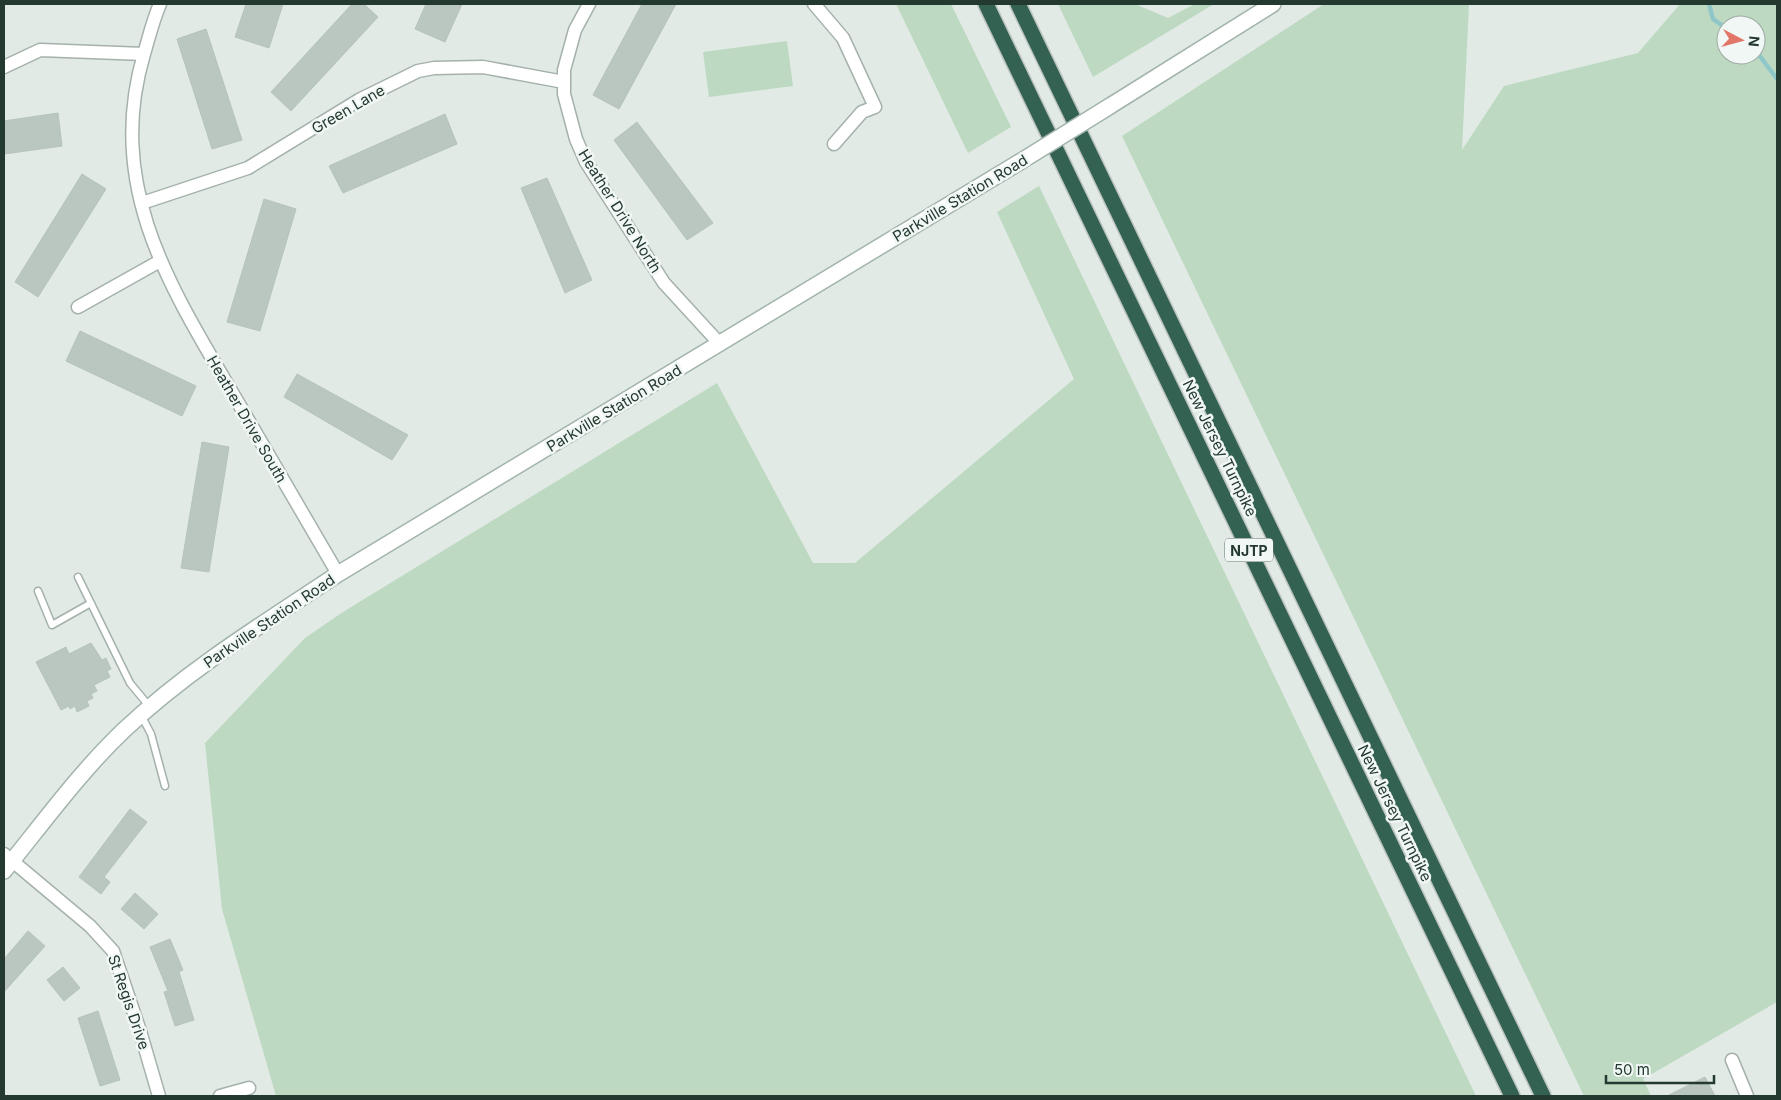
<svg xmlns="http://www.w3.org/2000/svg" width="1781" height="1100" font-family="Inter,sans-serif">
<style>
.green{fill:#bdd9c1;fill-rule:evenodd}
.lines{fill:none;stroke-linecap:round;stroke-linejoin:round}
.stream{stroke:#8fc7c9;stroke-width:4.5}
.building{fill:#bac7c1;stroke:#b5c3bb}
.lane-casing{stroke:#a5b1ab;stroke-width:9}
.street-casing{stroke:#a5b1ab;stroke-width:15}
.secondary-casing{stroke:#a2b4ab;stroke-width:18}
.highway-casing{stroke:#bdc4c1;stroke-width:18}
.lane{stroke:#fff;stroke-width:6}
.street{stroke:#fff;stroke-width:12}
.secondary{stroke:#fff;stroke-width:15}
.highway{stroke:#336252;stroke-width:15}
.secondary-bridge-casing{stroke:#a2b4ab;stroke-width:18;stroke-linecap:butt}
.secondary-bridge{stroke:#fff;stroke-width:15}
.labels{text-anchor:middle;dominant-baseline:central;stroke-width:5;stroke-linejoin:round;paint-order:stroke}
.shield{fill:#f1f7f4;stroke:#62726b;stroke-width:1}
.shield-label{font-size:14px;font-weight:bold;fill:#243930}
.street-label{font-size:15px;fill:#243930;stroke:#f1f7f4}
</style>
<rect width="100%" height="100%" fill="#e1eae5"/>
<path class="green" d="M896,4H951L1011,127L968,153Z
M1058,4H1135L1168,18L1195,4H1214L1093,77Z
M1324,4H1469L1462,150L1504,86L1638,53L1680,4H1777V1002L1643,1079L1651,1096H1584L1122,136ZM1726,25H1756V55H1726Z
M787,41L793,86L709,97L703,52Z
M1039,186L1476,1096H276L222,909L205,743L305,638L343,612L717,383L813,563H855L1074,379L997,212Z"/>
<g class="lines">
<path class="stream" d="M1709,4L1713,19L1726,28
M1756,51L1777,79"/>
</g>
<path class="building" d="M246,4H283L269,48L235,37Z
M352,4H364L378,17L291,111L271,92Z
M426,4H462L445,42L415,29Z
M642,4H676L619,109L593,95Z
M206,29L242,140L212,149L177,39Z
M58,113L62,146L4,154V121Z
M445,114L457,144L343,193L329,166Z
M637,122L713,223L687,240L614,140Z
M82,174L106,189L38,297L15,282Z
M547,178L592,280L565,293L521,188Z
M264,199L296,209L260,331L227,322Z
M80,331L196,386L182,416L66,361Z
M297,374L408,435L392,460L284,397Z
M202,442L229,447L209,572L181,568Z
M91,643L102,660L106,658L111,669L107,671L110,677L94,685L97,691L91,694L93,698L87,701L89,706L77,712L75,706L70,709L69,706L61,710L36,662L66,647L69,654Z
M130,809L147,822L104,877L110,882L101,894L79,877Z
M135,893L158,914L144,929L121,909Z
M28,931L45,946L4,992V959Z
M170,939L183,970L179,972L194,1020L175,1026L164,992L168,991L150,947Z
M63,967L80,988L64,1001L47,980Z
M98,1011L120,1080L100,1086L78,1018Z
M1705,1077L1715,1096H1667Z"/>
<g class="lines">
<defs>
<path id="lane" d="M78,577L130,683L149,706
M38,591L52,625L91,603
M141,715L151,734L165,786"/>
<path id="street" d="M160,4C153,20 149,37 144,54C105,185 169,285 233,394C268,454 303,514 338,574
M589,4L575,30L564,70V94L576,139L586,162L664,283L719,343
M814,4L843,38L875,107L862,112L834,144
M4,67L40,50L144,54
M142,203L248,168L359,100L418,71L434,68L483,67L564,82
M78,307L160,261
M4,854L90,926L113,951L140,1031L159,1096
M1732,1060L1747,1096
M220,1096L249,1088"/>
<path id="secondary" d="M1110,106L1273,4
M4,871C43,823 79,773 124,730C189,669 264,623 338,574L1018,163"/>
<path id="highway" d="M986,4L1512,1096
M1018,4L1543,1096"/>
</defs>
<use href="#lane" class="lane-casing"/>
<use href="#street" class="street-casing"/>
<use href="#secondary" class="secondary-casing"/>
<use href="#highway" class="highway-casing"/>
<use href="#lane" class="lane"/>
<use href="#street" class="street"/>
<use href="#secondary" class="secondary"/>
<use href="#highway" class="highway"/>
<defs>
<path id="secondary-bridge" d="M1018,163L1110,106"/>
</defs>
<use href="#secondary-bridge" class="secondary-bridge-casing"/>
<use href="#secondary-bridge" class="secondary-bridge"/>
</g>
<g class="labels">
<rect class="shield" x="1225" y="538.5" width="48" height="23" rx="4"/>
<g class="shield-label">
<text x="1249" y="550">NJTP</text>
</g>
<g class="street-label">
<text transform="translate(348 109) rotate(-30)">Green Lane</text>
<text transform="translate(960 198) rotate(-31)">Parkville Station Road</text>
<text transform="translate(620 211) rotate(58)">Heather Drive North</text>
<text transform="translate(614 408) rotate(-31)">Parkville Station Road</text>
<text transform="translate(247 419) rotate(60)">Heather Drive South</text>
<text transform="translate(1220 448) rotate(64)">New Jersey Turnpike</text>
<text transform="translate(269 621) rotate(-34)">Parkville Station Road</text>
<text transform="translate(1395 813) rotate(64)">New Jersey Turnpike</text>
<text transform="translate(129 1002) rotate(71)">St Regis Drive</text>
</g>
</g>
<rect width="1781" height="1100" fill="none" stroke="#243930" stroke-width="10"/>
<g transform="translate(1741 40) rotate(96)"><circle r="24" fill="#f1f7f4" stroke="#9faba6"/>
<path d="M0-4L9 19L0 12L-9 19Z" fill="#e27668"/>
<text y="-8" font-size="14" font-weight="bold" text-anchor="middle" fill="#243930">N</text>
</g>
<path d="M1606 1075v8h108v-8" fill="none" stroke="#243930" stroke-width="2.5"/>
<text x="1614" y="1075" font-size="15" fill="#243930" stroke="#f1f7f4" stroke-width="4" paint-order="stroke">50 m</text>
</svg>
